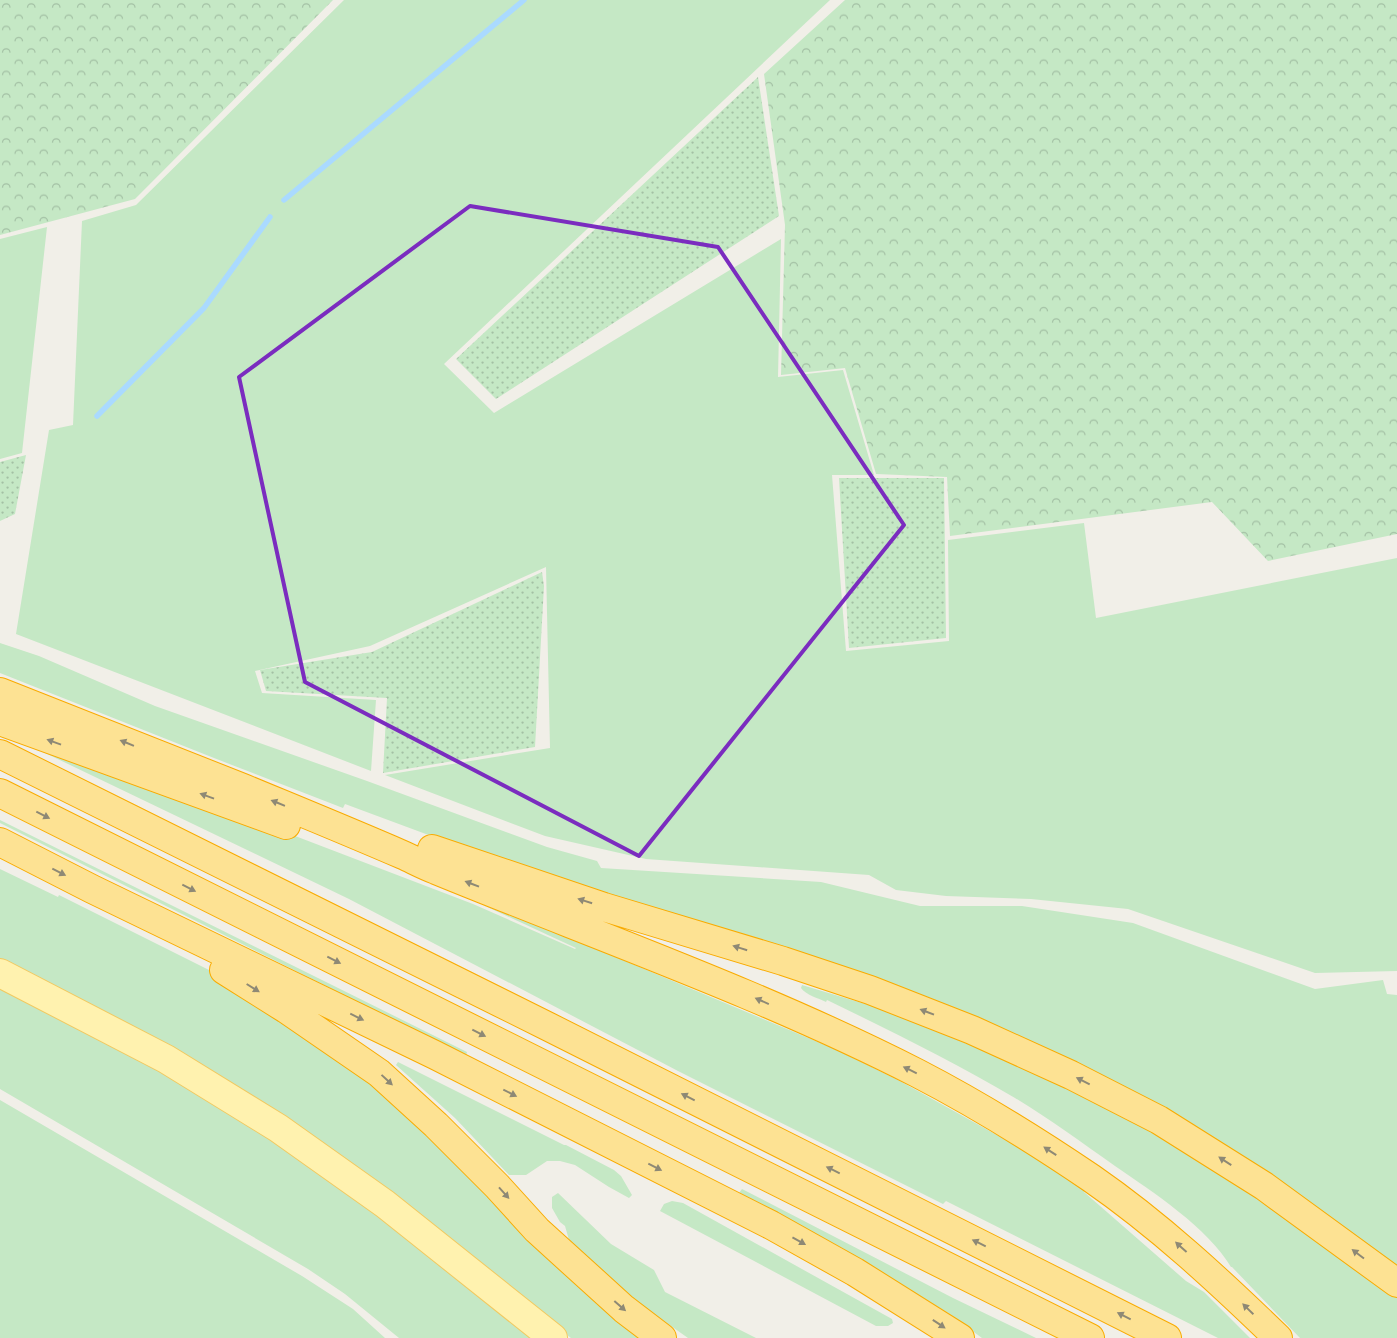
<svg xmlns="http://www.w3.org/2000/svg" width="1397" height="1338" font-family="'Alegreya Sans',sans-serif">
<style>
.grass{fill:#c5e8c5}
.forest{fill:url(#forest-crowns)}
.park{fill:url(#park-dots)}
.lines{fill:none;stroke-linecap:round;stroke-linejoin:round}
.stream{stroke:#aadaff;stroke-width:5.5}
.major-casing{stroke:#f2c960;stroke-width:30}
.highway-casing{stroke:#f9ab00;stroke-width:30}
.major{stroke:#fff2af;stroke-width:28}
.highway{stroke:#fde293;stroke-width:28}
.oneway{fill:#8e8975}
.marked{fill:none;stroke:#7b2cbf;stroke-width:4;stroke-linejoin:round}
</style>
<defs>
<pattern id="forest-crowns" width="20" height="18" patternUnits="userSpaceOnUse" patternTransform="scale(1.25)"><rect width="20" height="18" fill="#c5e8c5"/><path d="M2 6a3 3 0 1 1 6 0M12 15a3 3 0 1 1 6 0" fill="none" stroke="#a3c0a4"/></pattern>
<pattern id="park-dots" width="8" height="8" patternUnits="userSpaceOnUse" patternTransform="scale(1.25)"><rect width="8" height="8" fill="#c5e8c5"/><path d="M2 2h.1M6 6h.1" fill="none" stroke="#a3c0a4" stroke-width="1.8" stroke-linecap="round"/></pattern>
</defs>
<rect width="100%" height="100%" fill="#f1efe8"/>
<path class="grass" d="M344,0H830L444,364L494,413L781,239L778,377L843,370L874,475H832L846,651L949,641L948,540L1084,523L1096,618L1397,558V971L1315,973L1128,909L1031,899L946,896L896,890L869,875L646,859L545,836L385,775L550,748L546,567L370,646L255,671L262,693L376,700L371,771L16,634L49,430L73,425L82,221L136,205Z
M47,227L22,453L0,459V239Z
M0,643L39,656L155,706L367,781L547,847L597,861L601,868L821,882L920,906H1022L1133,923L1315,989L1383,980L1387,994L1397,995V1270L1165,1113L523,870L345,804L343,808L214,758L0,673Z
M16,739L217,806L473,904L575,949L576,948L483,905L580,942L837,1050L900,1081L1024,1150L1085,1191L1084,1192L1186,1281L1204,1292L1250,1338H1218L946,1201L943,1204L678,1071L349,899Z
M0,820L467,1052L466,1056L0,823Z
M0,869L58,897L59,895L225,978L337,1049L650,1338H571L527,1304L0,962Z
M0,984L162,1068L287,1146L539,1338H399L345,1294L308,1269L0,1089Z
M802,985L872,1006L1044,1074L1149,1128L1265,1199L1397,1296V1338H1300L1232,1267H1231C1208,1228 1153,1192 1115,1166C1082,1143 1050,1119 1015,1098C954,1062 891,1031 827,1000L826,1002C818,998 806,995 801,988Z
M398,1062L564,1145H566L614,1170L621,1176L632,1195L629,1198L609,1187L575,1165L560,1161H547L526,1175H509L455,1118L396,1065Z
M0,1100L302,1276L353,1309L385,1338H0Z
M742,1189L953,1298L1036,1338H982L948,1313L842,1248L739,1193Z
M558,1193L611,1244L654,1270L665,1292L756,1338H688L637,1302L596,1267L569,1240L565,1226L560,1222L552,1208V1197Z
M672,1201L683,1203L892,1319L893,1323L888,1326H876L660,1211L664,1204Z"/>
<path class="forest" d="M0,0H333L135,199L0,235Z
M845,0H1397V534L1268,561L1212,502L950,536L947,477L876,474L845,368L781,375L785,225L764,74Z"/>
<path class="park" d="M758,77L779,216L496,399L456,359Z
M26,455L15,514L0,521V462Z
M839,478H944L946,638L849,648Z
M542,572L544,586L535,747L383,773L387,698L266,691L260,670L372,652Z"/>
<g class="lines">
<path class="stream" d="M284,200L524,0
M97,416L204,308L270,217"/>
<defs>
<path id="major" d="M0,973L166,1059L278,1128L385,1204L553,1338"/>
<path id="highway" d="M0,692C81,724 162,756 243,788C296,810 350,832 403,855C414,860 425,866 436,870C597,936 762,994 917,1073C977,1104 1035,1140 1091,1178C1159,1225 1219,1281 1278,1338
M0,721L286,825
M0,754L549,1027L1167,1338
M0,793L1090,1338
M0,842L92,889L435,1055L771,1225L855,1272L960,1338
M432,849L604,907L783,961L870,990L972,1030L1071,1075L1159,1120L1264,1186L1397,1283
M224,970L286,1009L379,1073L436,1125L497,1186L537,1230L624,1309L662,1338"/>
</defs>
<use href="#major" class="major-casing"/>
<use href="#highway" class="highway-casing"/>
<use href="#major" class="major"/>
<use href="#highway" class="highway"/>
</g>
<defs><path id="oneway-solid" d="M-6-.8H1V-3.2L6.5 0L1 3.2V.8H-6Z" transform="scale(1.25)"/></defs>
<g class="oneway">
<use href="#oneway-solid" transform="translate(54 742) rotate(-160)"/>
<use href="#oneway-solid" transform="translate(127 743) rotate(-158)"/>
<use href="#oneway-solid" transform="translate(207 796) rotate(-160)"/>
<use href="#oneway-solid" transform="translate(278 803) rotate(-158)"/>
<use href="#oneway-solid" transform="translate(43 815) rotate(27)"/>
<use href="#oneway-solid" transform="translate(59 872) rotate(27)"/>
<use href="#oneway-solid" transform="translate(472 884) rotate(-159)"/>
<use href="#oneway-solid" transform="translate(189 888) rotate(27)"/>
<use href="#oneway-solid" transform="translate(585 901) rotate(-162)"/>
<use href="#oneway-solid" transform="translate(740 948) rotate(-163)"/>
<use href="#oneway-solid" transform="translate(334 960) rotate(27)"/>
<use href="#oneway-solid" transform="translate(253 988) rotate(32)"/>
<use href="#oneway-solid" transform="translate(762 1001) rotate(-156)"/>
<use href="#oneway-solid" transform="translate(927 1012) rotate(-159)"/>
<use href="#oneway-solid" transform="translate(357 1017) rotate(26)"/>
<use href="#oneway-solid" transform="translate(479 1033) rotate(27)"/>
<use href="#oneway-solid" transform="translate(910 1070) rotate(-154)"/>
<use href="#oneway-solid" transform="translate(387 1080) rotate(43)"/>
<use href="#oneway-solid" transform="translate(1083 1081) rotate(-153)"/>
<use href="#oneway-solid" transform="translate(510 1093) rotate(27)"/>
<use href="#oneway-solid" transform="translate(688 1097) rotate(-153)"/>
<use href="#oneway-solid" transform="translate(1050 1151) rotate(-147)"/>
<use href="#oneway-solid" transform="translate(1225 1161) rotate(-147)"/>
<use href="#oneway-solid" transform="translate(655 1167) rotate(27)"/>
<use href="#oneway-solid" transform="translate(833 1170) rotate(-154)"/>
<use href="#oneway-solid" transform="translate(504 1193) rotate(48)"/>
<use href="#oneway-solid" transform="translate(799 1241) rotate(29)"/>
<use href="#oneway-solid" transform="translate(979 1243) rotate(-154)"/>
<use href="#oneway-solid" transform="translate(1181 1247) rotate(-138)"/>
<use href="#oneway-solid" transform="translate(1358 1254) rotate(-143)"/>
<use href="#oneway-solid" transform="translate(620 1306) rotate(41)"/>
<use href="#oneway-solid" transform="translate(1248 1309) rotate(-136)"/>
<use href="#oneway-solid" transform="translate(1124 1316) rotate(-153)"/>
<use href="#oneway-solid" transform="translate(939 1324) rotate(34)"/>
</g>
<path class="marked" d="M470,206L718,247L904,525L639,856L305,682L239,377Z"/>
</svg>
